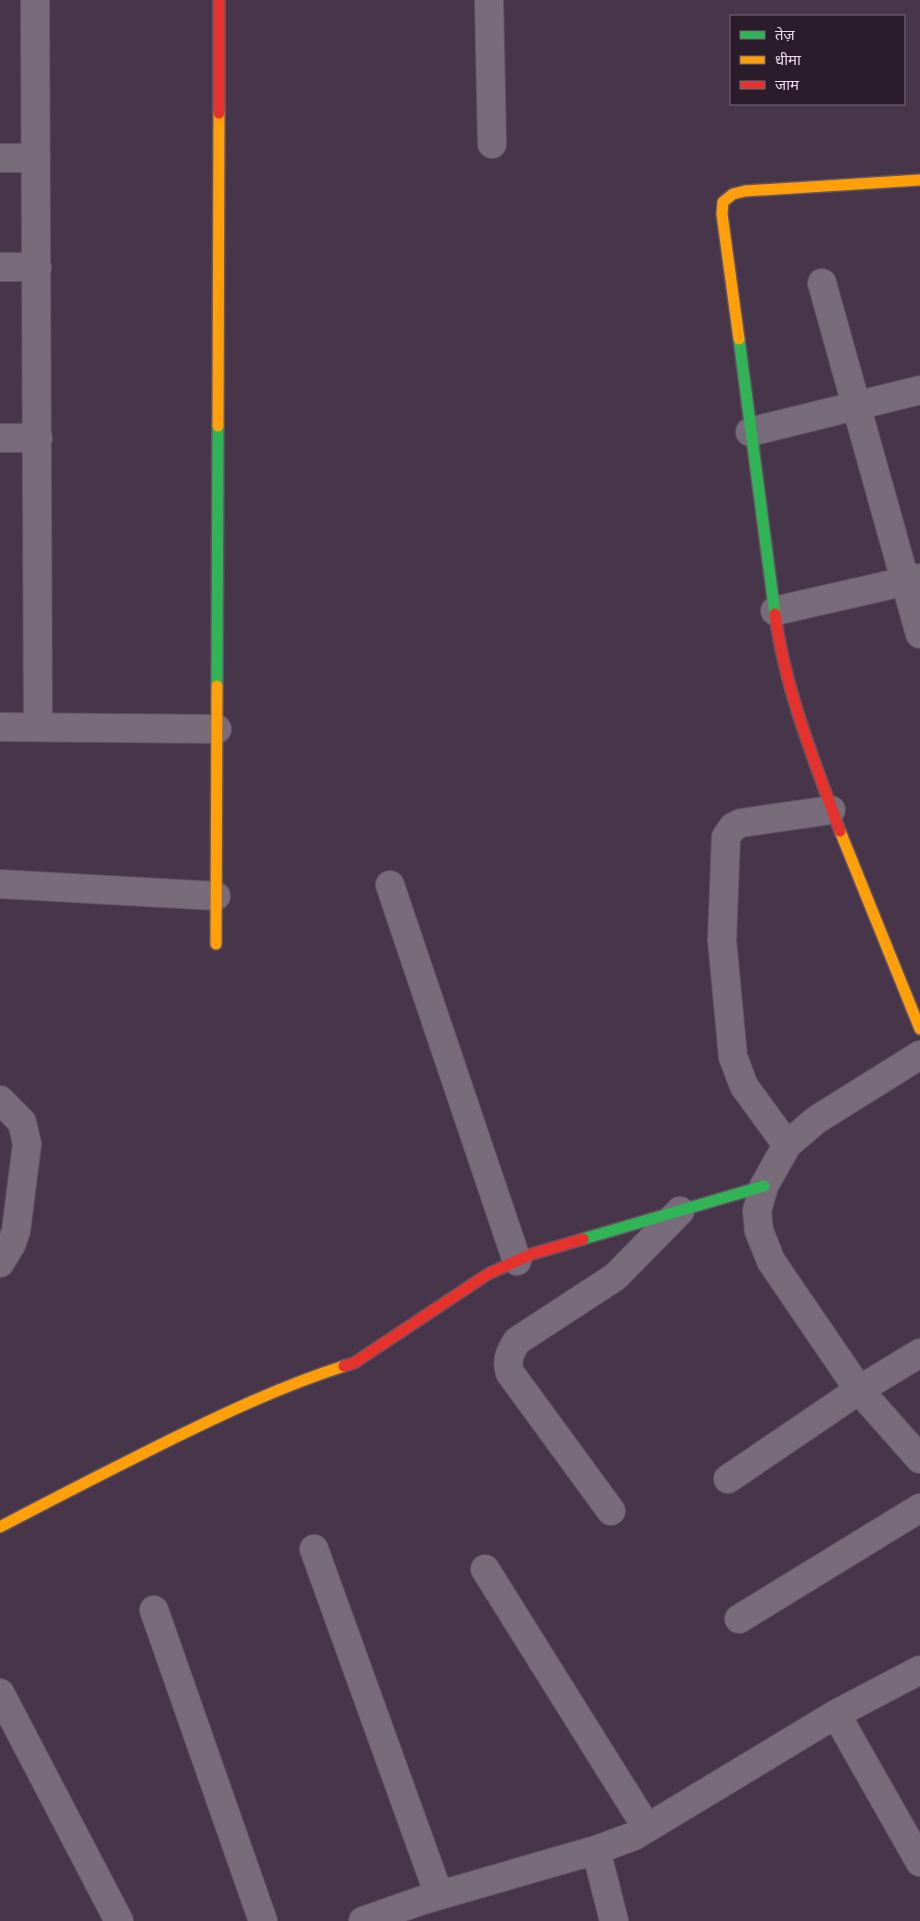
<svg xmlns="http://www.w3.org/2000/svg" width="920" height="1921" font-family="'Zilla Slab','Noto Sans Devanagari',serif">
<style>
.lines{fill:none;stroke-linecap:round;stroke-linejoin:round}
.street-casing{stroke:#625364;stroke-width:30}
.fast-casing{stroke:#625364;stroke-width:14}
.slow-casing{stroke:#625364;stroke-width:14}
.jam-casing{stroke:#625364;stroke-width:14}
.street{stroke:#796c7a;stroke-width:28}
.fast{stroke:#30b455;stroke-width:11}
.slow{stroke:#ff9f0a;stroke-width:11}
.jam{stroke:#e5322d;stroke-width:11}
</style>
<rect width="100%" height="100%" fill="#473649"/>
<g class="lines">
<defs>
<path id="street" d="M35,0L38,727
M489,0L492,144
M0,158H36
M0,267H37
M822,283L920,634
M750,432L920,390
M0,438H38
M775,611L920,578
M0,727L217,729
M0,884L216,896
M390,885L517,1261
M920,1055L816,1120L787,1145L764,1186L757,1211L759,1231L771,1261L859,1390L920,1459
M0,1100L22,1122L27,1144L16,1231L11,1245L0,1263
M787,1145L744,1086L733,1057L722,940L726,837L733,827L741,823L831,810
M728,1479L859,1390L920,1353
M611,1511L510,1373C506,1360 510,1352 517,1341L615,1277L680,1211
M314,1549L439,1895
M485,1569L647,1828
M154,1610L263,1921
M739,1619L920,1508
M0,1693L119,1921
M836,1714L920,1862
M596,1850L614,1921
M363,1921L423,1900L596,1850L634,1836L836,1714L920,1670"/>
<path id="fast" d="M739,339L775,614
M217,686L218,426
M583,1239L764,1186"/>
<path id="slow" d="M739,339L722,214L723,202L733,194L745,191L920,180
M218,426L219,113
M840,831L920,1029
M216,944L217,686
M0,1527C55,1498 110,1470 166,1442C225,1413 282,1386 344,1366"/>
<path id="jam" d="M219,113V0
M775,614C785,689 814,761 840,831
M344,1366L354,1363L488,1274L532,1254L583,1239"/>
</defs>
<use href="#street" class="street-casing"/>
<use href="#fast" class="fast-casing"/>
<use href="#slow" class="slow-casing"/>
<use href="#jam" class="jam-casing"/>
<use href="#street" class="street"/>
<use href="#fast" class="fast"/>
<use href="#slow" class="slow"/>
<use href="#jam" class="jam"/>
</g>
<rect x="730" y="15" width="175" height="90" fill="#2b1c2c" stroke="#78687a"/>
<rect x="740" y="31" width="25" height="8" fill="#30b455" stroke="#78687a"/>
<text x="775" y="40" font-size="15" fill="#ecd9ef">तेज़</text>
<rect x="740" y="56" width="25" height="8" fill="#ff9f0a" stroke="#78687a"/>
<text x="775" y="65" font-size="15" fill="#ecd9ef">धीमा</text>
<rect x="740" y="81" width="25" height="8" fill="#e5322d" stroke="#78687a"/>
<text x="775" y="90" font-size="15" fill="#ecd9ef">जाम</text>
</svg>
